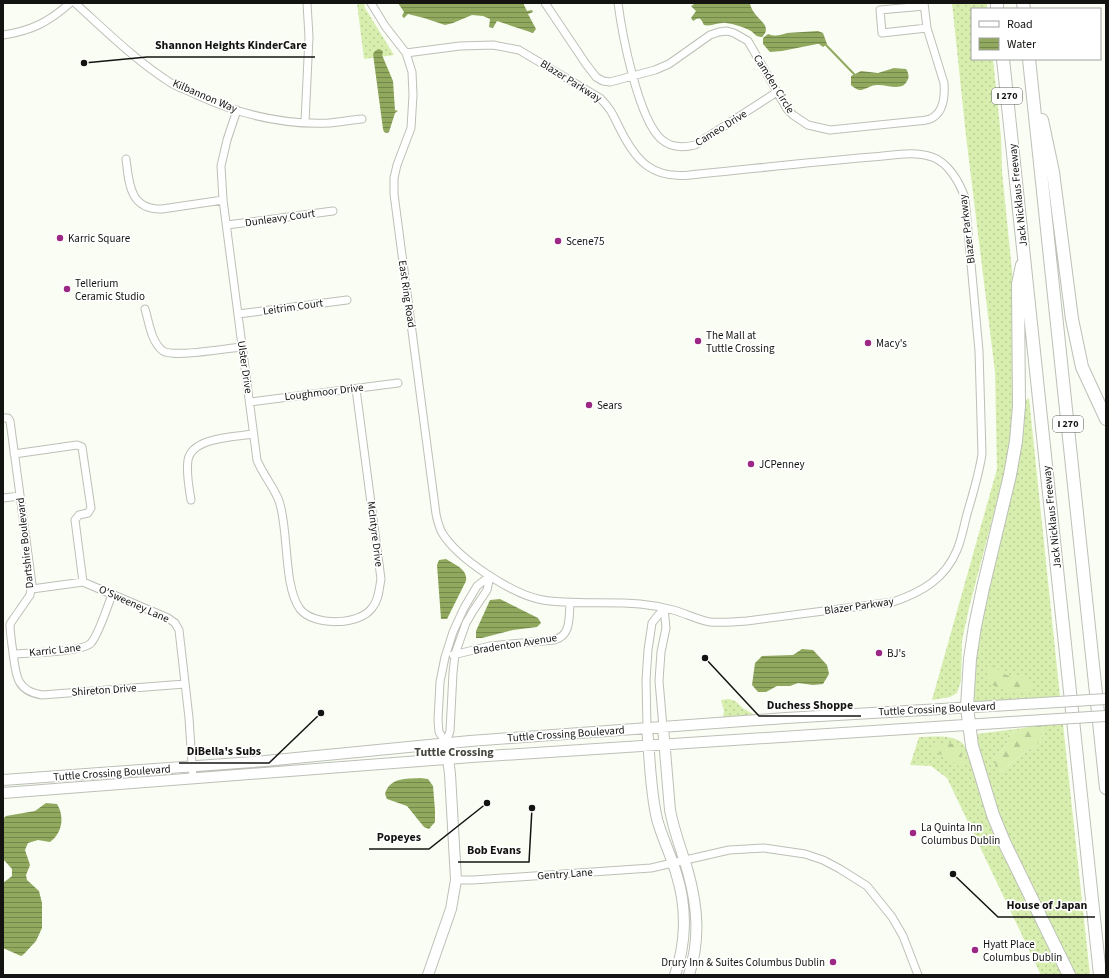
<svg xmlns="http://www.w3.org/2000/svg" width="1109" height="978" font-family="'Source Sans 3',sans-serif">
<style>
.grass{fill:url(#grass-dots)}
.forest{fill:url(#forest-firs)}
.water{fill:url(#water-rules)}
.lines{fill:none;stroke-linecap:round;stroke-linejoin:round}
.stream{stroke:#91a95e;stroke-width:2}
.street-casing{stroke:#bcc0b7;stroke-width:9}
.secondary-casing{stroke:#bcc0b7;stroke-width:12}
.highway-casing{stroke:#bcc0b7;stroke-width:14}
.street{stroke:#fff;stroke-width:7}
.secondary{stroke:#fff;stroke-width:10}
.highway{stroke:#fff;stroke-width:12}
.secondary-bridge-casing{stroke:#bcc0b7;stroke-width:12;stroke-linecap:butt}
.secondary-bridge{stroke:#fff;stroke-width:10}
.poi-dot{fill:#9b2884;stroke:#fff;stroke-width:1.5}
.labels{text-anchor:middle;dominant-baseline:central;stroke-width:3.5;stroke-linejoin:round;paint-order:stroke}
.shield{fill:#fff;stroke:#5a5a58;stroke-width:1}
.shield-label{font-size:10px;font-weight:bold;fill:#131411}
.street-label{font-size:11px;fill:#131411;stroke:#fff}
.poi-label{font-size:11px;fill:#131411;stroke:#fff;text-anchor:start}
.neighbourhood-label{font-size:12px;font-weight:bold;fill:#454840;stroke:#fff}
.leader{fill:none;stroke:#131411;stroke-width:1.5}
.callout-dot{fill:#131411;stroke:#fff;stroke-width:1.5}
.callout-label{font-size:12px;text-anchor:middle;font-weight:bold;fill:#131411;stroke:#fff;stroke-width:3.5;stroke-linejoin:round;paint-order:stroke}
</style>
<defs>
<pattern id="grass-dots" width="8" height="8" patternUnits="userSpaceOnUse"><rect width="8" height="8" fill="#d8eeaf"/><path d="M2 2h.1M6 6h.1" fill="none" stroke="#b8cb96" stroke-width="1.8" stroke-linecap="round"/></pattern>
<pattern id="forest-firs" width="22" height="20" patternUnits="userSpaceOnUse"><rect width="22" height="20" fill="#d8eeaf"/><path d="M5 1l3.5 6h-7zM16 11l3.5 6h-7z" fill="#b8cb96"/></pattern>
<pattern id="water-rules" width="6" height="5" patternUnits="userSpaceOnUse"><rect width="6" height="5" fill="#91a95e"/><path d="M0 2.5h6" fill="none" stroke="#75884c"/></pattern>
</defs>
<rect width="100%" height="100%" fill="#f9fdf3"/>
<path class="grass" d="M357,3H364L365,8L394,55L364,59Z
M952,3H987V9H972V59H993L1001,137L1002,171L1013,281L1014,409L1012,434L1004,474L969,608L962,641L961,681L957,693L950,697L932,700L997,469L995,372L966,136Z
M1029,398L1060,697L974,702L976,653L980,621L1023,402Z
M729,699L735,701L744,709L755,715L723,718L724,711L721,700Z
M1063,724L1090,975H1072L1011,845L995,805L984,773L977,734L1023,728L1008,735L1006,747L994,756L1001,772L1023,753L1037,745L1044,735L1041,725Z
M919,737C932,737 950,734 961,742C971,749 978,789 982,802C1004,861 1037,919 1065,975H1041L947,778L931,766L910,765Z"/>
<path class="forest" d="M992,666L1006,675L1026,678L1034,686L1032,691L1008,692L988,683L987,671Z
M1041,725L1044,735L1037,745L1023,753L1001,772L996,770L994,756L1006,747L1008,735L1023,728Z
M950,743L959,747L965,765L960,767L948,758L932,750L933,744Z"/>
<path class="water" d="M398,3H524V5L527,11L532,10L533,12L528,14L536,29L533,33L497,21L493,28L489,27L490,19L483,16L472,15L453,23L445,25L424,18L408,14L404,18L402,16L404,12Z
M696,3H750C752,19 775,24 762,37C756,37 755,34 751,31C744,27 734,24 726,23C719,22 711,27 704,25C701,19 700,16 693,21L691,18L696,11L691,6Z
M818,31L823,33L827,44L823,47L819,44H817L782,51L770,52L763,44V38L768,34C776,37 780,35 787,33C797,32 808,32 818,31Z
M379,49L383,51L382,55L393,81L395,110L398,111L395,113L389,132L387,133L384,132L383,129L373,54L375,51Z
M894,68L906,69C908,72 910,77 907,81C902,92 886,84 877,85C867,85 862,96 851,85V76L861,71L878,73Z
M446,559C455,565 468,569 466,581L447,619H441L437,565L439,560Z
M500,599L538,618L541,623L537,627L513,630L482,638H476V631L490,600Z
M802,649L813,650L827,665L829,674L823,684L813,685L798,683L790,686H777L766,692H758L752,685L755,663L762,656L793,655Z
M420,778L428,779L433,786L435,810V822L429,829L424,827L407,806L387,799L385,794C390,777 406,779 420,778Z
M46,803L57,804C65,817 62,833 50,842L38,840L28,843L25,850L30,865L26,875L27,880L39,891L42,903V928L36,941L24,954L21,956L3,948V883L12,876V869L3,859V819L6,816L35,811Z"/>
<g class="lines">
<path class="stream" d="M826,45L854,74"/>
<defs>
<path id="street" d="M75,3C106,31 136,61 171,83C179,88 190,91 199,96C239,114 284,125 329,123C340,122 351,120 362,119
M371,3L385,26L406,53L412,72L413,95L411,128L397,165L394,178V194L436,514C437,520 439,526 441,531C456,558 513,595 543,600C575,605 607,601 640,604C651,605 662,607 673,610C685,613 697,620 710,622C723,623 735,622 747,621L893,602C922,592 945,579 957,550C962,538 964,525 967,514C973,494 979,474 982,454L979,351L965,198C960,183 948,162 932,157C913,150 891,156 872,157C811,162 751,169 690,175C652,179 636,161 620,129C613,115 611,109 600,98L519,50L493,45L460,46L406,53
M545,3L586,64L596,77L603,81L610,82L655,70L669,64L710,35L719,32L727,31L734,33L748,41L787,109L793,115L808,125L830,130L918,121C922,121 927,120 930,119C944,113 945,96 944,83L927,28L924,3
M618,3C622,34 638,118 661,139C671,148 683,148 695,145L777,92
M924,6L880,10L882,33L927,28
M3,35C31,31 49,22 70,3
M237,110L227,140L221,166L223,200L257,460C263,475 274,487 279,501C289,529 283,586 300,609C313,626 359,626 372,608C379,600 379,589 381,579L356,389
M305,122L309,37L307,3
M126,159C129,184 130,210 162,209L223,200
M227,225L333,211
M145,309C149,322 151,342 163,351C174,358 227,348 242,347
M238,314L347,300
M250,402L398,383
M3,418H8L10,421L32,584L30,595L10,624C10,634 12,644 13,653C16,675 16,691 42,695L185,684
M14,454L77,445L82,447L91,508L88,513L79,515L75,520L83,582
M3,498L20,496
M191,500C189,487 186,474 188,460C192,437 235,437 253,434
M32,589L83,582L168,618L175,623L179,630L189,718L193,779
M13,654C27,653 84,652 91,643C99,634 107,607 112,595
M453,655L490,646L554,640C571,636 569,618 570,603
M663,727L659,681L661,652L666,628L664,608
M647,728L646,680L648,650L652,623L664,608
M446,743L439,732L438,720L440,682L445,657L453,632L464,608L477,586L490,576
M446,743L450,731L453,673L455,654L466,623L473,611L487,590L490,576
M456,880H473L651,868L729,850L764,848L805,854L823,860L840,869L867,886L892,917L903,936L918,975"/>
<path id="secondary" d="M663,727L670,810C674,832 682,851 688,872C698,908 700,940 689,975
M647,728C650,758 650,789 657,819C662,838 672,857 677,876C687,908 686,944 675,975
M3,780L265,761L470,741L786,718L1042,703
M3,793L472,757L1043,720
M428,975L451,909L456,880L450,774L446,743"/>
<path id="highway" d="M997,3V9
M1023,3L1024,9
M1003,59L1100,975
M1029,59L1106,788
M1042,120L1053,172L1072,319L1082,367L1106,419
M1022,265L1018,284L1019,406L1016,441L1010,475L983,588L975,626L970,659L967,707L972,746L993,815L1005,844L1069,975"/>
</defs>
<use href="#street" class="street-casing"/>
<use href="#secondary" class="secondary-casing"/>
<use href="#highway" class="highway-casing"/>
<use href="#street" class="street"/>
<use href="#secondary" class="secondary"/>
<use href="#highway" class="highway"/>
<defs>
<path id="secondary-bridge" d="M1042,703L1106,699
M1043,720L1106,716"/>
</defs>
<use href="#secondary-bridge" class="secondary-bridge-casing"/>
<use href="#secondary-bridge" class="secondary-bridge"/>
</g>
<g class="poi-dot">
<circle cx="60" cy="238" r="4"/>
<circle cx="558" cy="241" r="4"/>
<circle cx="67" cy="289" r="4"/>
<circle cx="698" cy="341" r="4"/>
<circle cx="868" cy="343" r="4"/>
<circle cx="589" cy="405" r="4"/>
<circle cx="751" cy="464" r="4"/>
<circle cx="879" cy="653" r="4"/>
<circle cx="913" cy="833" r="4"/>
<circle cx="975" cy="950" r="4"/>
<circle cx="833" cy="962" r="4"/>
</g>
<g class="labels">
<g class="shield">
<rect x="992" y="88" width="30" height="16" rx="3"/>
<rect x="1053" y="416" width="30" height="16" rx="3"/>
</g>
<g class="shield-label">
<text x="1007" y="96">I 270</text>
<text x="1068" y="424">I 270</text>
</g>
<g class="street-label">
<text transform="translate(571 81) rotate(32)">Blazer Parkway</text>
<text transform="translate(774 84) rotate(58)">Camden Circle</text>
<text transform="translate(205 96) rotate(23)">Kilbannon Way</text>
<text transform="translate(721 128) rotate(-32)">Cameo Drive</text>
<text transform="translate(1018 195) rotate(-96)">Jack Nicklaus Freeway</text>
<text transform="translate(280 218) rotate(-8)">Dunleavy Court</text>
<text transform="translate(967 229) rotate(-97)">Blazer Parkway</text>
<text transform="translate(407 294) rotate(82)">East Ring Road</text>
<text transform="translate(293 307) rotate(-8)">Leitrim Court</text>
<text transform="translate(245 367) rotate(82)">Ulster Drive</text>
<text transform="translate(324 392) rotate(-7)">Loughmoor Drive</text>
<text transform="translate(1052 517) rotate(-96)">Jack Nicklaus Freeway</text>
<text transform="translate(375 534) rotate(83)">McIntyre Drive</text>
<text transform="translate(25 543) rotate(-96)">Dartshire Boulevard</text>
<text transform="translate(134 604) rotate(24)">O'Sweeney Lane</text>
<text transform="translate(859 606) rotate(-8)">Blazer Parkway</text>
<text transform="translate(515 644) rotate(-9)">Bradenton Avenue</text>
<text transform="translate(55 650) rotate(-6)">Karric Lane</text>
<text transform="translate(104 690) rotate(-4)">Shireton Drive</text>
<text transform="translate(937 709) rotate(-3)">Tuttle Crossing Boulevard</text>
<text transform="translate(566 734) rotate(-4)">Tuttle Crossing Boulevard</text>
<text transform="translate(112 773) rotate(-4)">Tuttle Crossing Boulevard</text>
<text transform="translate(565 874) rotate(-4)">Gentry Lane</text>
</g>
<g class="poi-label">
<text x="68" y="238">Karric Square</text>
<text x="566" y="241">Scene75</text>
<text x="75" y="283">Tellerium<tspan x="75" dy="13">Ceramic Studio</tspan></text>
<text x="706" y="335">The Mall at<tspan x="706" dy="13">Tuttle Crossing</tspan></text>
<text x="876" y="343">Macy's</text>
<text x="597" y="405">Sears</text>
<text x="759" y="464">JCPenney</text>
<text x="887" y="653">BJ's</text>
<text x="921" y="827">La Quinta Inn<tspan x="921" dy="13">Columbus Dublin</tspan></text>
<text x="983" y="944">Hyatt Place<tspan x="983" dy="13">Columbus Dublin</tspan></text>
<text x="825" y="962" text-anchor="end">Drury Inn &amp; Suites Columbus Dublin</text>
</g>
<g class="neighbourhood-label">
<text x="454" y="752">Tuttle Crossing</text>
</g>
</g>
<path class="leader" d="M84 63L147 57H315M705 658L759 716H861M321 713L269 763H179M487 803L429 849H369M532 808L529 862H458M953 874L998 917H1095"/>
<g class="callout-dot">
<circle cx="84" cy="63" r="4"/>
<circle cx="705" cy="658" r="4"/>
<circle cx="321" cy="713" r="4"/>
<circle cx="487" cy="803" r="4"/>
<circle cx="532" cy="808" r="4"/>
<circle cx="953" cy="874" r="4"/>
</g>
<g class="callout-label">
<text x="231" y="49">Shannon Heights KinderCare</text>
<text x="810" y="709">Duchess Shoppe</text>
<text x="224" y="755">DiBella's Subs</text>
<text x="399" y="841">Popeyes</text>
<text x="494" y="854">Bob Evans</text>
<text x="1047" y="909">House of Japan</text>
</g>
<rect width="1109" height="978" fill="none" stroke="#131411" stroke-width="8"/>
<rect x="971" y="8" width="130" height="52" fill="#ffffff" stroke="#a1a1a0"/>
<rect x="979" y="21" width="20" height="6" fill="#ffffff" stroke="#a1a1a0"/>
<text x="1007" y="28" font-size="12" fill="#131411">Road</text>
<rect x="979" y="38" width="20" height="12" fill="url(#water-rules)" stroke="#a1a1a0"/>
<text x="1007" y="48" font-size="12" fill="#131411">Water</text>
</svg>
